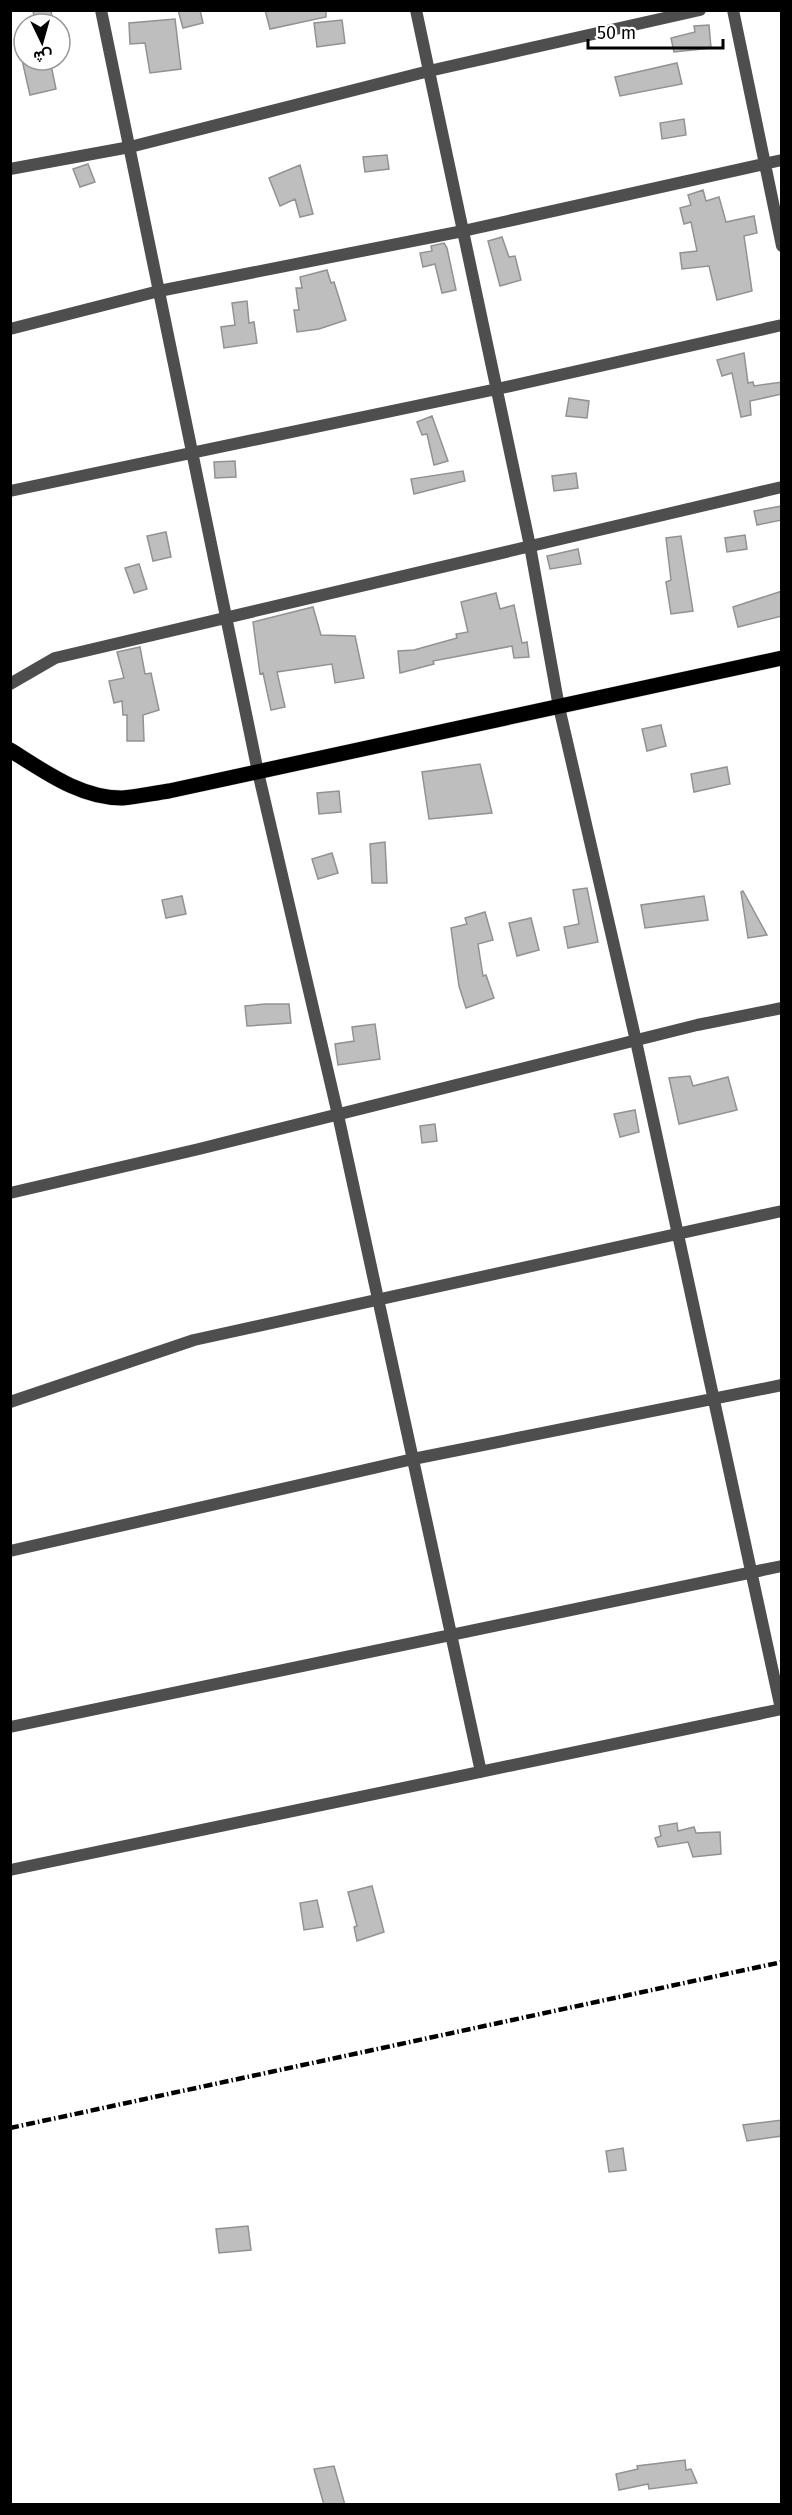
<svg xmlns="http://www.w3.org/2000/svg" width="792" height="2515" font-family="'Fira Sans',Vazirmatn,sans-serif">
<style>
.building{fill:#bebebe;stroke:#929292;stroke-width:1.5}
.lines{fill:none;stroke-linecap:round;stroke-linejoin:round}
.primary-casing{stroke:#dbdbdb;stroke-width:16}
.street{stroke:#4e4e4e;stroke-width:12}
.primary{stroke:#000;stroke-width:15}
.rail{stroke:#000;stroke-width:4.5;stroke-dasharray:9 3 1.5 3;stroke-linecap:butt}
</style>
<rect width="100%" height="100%" fill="#fff"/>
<path class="building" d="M33,10H51L53,24H35Z
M178,10H200L203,23L183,28Z
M265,10H326V17L270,29Z
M175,19L181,69L150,73L145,43L130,44L129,23Z
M342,20L345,43L317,47L314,23Z
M709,25L711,48L674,52L671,38L695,32L694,26Z
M22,60H50L56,89L30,95Z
M677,63L682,84L620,96L615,77Z
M684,119L686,135L662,139L660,123Z
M387,155L389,169L365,172L363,157Z
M88,164L95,182L80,187L73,169Z
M300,165L313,214L300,217L295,199L280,206L269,178Z
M703,190L706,201L719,197L726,222L754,216L757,233L744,236L752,291L717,300L709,266L682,269L680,253L697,251L691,222L684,224L680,208L691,205L688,195Z
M502,237L509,257L515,256L521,280L500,286L488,241Z
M444,243L447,248L456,290L442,293L435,264L423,267L420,253L432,251L431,246Z
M327,270L331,283L334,282L346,320L319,329L297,332L294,310H299L296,288H302L300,277Z
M247,301L249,323L254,322L257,343L224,348L221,327L235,325L232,303Z
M744,353L748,383L753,382L754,386L782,382V394L750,401L751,415L741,417L732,373L722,376L717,360Z
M569,398L589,401L587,418L566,416Z
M432,416L448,461L434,465L427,434L422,435L417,422Z
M235,461L236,477L215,478L214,462Z
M463,471L465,481L414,494L411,479Z
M576,473L578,488L554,491L552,476Z
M782,506V520L757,525L754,511Z
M166,532L171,557L153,561L147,536Z
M745,535L747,549L727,552L725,538Z
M681,536L693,611L671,614L666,582L671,580L666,538Z
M578,549L581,564L550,569L547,556Z
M139,564L147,589L134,593L125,568Z
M782,591V616L738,627L733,607Z
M496,593L500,609L514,605L522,643L527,642L529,657L514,658L512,646L433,661L434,664L400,673L398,651L414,650L457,638L456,634L468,632L461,602Z
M313,607L321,635L355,636L364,678L335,683L332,664L277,672L285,707L271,710L263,673L260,674L253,622Z
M140,647L145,674L151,673L159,710L143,715L144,741H127V715H123L122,701L114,703L109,681L124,678L117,652Z
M661,725L666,746L647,751L642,729Z
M480,764L492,813L429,819L422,772Z
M727,767L730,784L694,792L691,774Z
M339,791L341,812L319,814L317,793Z
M385,842L387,883H372L370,844Z
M332,853L338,873L318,879L312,859Z
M587,888L598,942L568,948L564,927L579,924L573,890Z
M743,891L767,935L748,938L741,892Z
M182,896L186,914L166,918L162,900Z
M704,896L708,920L645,928L641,905Z
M485,912L493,940L478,944L483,976L486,975L494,998L466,1008L459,986L451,928L467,924L465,918Z
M531,918L539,950L517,956L509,923Z
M265,1004H289L291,1023L247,1026L245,1006Z
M375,1024L380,1059L338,1065L335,1044L354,1041L352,1027Z
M690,1076L693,1086L728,1077L737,1110L679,1124L669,1078Z
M635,1110L639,1132L620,1137L614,1114Z
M435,1124L437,1141L422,1143L420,1126Z
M677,1823L678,1831L694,1827L696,1833L720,1832L721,1854L693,1857L688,1842L658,1847L655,1838L661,1836L659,1826Z
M372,1886L384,1932L357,1941L354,1927L357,1926L348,1892Z
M317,1900L323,1927L304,1930L300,1903Z
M782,2120V2136L747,2141L743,2125Z
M623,2148L626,2170L609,2172L606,2151Z
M248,2226L251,2250L219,2253L216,2229Z
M685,2460L686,2470L691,2469L697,2483L649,2489L648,2484L619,2490L616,2474L638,2469L637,2466Z
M334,2466L345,2505H324L314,2469Z"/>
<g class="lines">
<defs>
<path id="primary" d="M10,750C44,771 80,798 122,798C137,797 154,793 169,791L782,658"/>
</defs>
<use href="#primary" class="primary-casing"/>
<path class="street" d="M101,10L258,772L338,1115L481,1772
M416,10L530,546L559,707L636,1041L781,1709
M733,10L782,246
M10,169L130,147L429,71L700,10
M10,329L159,291L463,231L782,160
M10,491L497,389L782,325
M10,684L55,658L782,487
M10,1193L199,1149L697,1025L782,1008
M10,1402L194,1340L782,1211
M10,1551L413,1459L782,1385
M10,1727L782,1566
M10,1870L782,1709"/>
<use href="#primary" class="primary"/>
<path class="rail" d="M10,2128L782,1962"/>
</g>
<rect width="792" height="2515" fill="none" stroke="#000000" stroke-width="24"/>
<g transform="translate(42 42) rotate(175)"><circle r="28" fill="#ffffff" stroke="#999999" stroke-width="1.5"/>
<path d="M0-4.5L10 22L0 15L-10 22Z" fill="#000000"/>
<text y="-9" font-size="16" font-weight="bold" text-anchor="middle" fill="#000000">ش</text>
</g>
<path d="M588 39v9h135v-9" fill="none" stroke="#000000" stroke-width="3"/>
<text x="597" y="39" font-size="18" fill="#000000" stroke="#ffffff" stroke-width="4.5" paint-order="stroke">50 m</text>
</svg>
